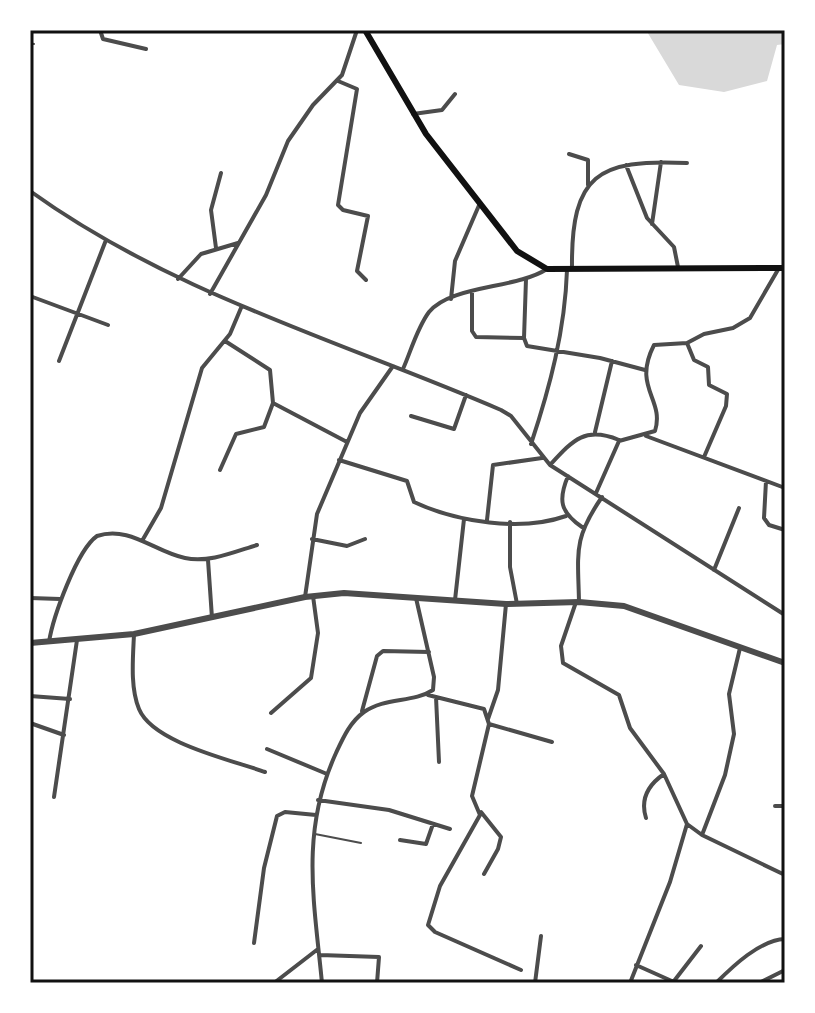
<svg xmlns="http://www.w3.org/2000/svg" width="815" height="1013" font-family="'Roboto Condensed',sans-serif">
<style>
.water{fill:#d9d9d9}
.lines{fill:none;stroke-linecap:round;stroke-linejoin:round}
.service{stroke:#4c4c4c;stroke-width:2}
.minor{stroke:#4c4c4c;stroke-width:4}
.tertiary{stroke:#4c4c4c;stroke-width:6}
.secondary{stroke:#111;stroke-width:6}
.neatline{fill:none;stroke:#111;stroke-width:3}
</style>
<rect width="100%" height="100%" fill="#fff"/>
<path class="water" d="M646,30H785V44L777,45L767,81L724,92L679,85Z"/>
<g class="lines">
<path class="service" d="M30,43L34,44
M315,834L361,843"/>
<path class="minor" d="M100,30L103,39L146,49
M338,81L357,89L338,205L343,210L368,216L357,271L366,280
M413,114L442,110L455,94
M569,154L588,160V185
M626,165L647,218L674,247L678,267
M30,191C173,294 341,341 501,410L511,416L550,465L785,615
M652,224L661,162
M216,248L211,210L221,173
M572,268C571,174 598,159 687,163
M178,279L201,254L238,243
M526,279L524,338L527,346L600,358L645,370
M472,293V331L476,337L524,338
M210,294L266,195L288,141L313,105L342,75L357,30
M30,296L108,325
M451,299L455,261L480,203
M225,341L270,370L273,403L347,442
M687,343L694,360L708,367L709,385L727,394L726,406L704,457
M59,361L106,240
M403,369C411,351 417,328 429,312C451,285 516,289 547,269
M411,416L454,429L466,395
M595,432L612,361
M646,436L785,488
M531,444C550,387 565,330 567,270
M339,460L407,481L414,502C457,522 521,532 566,516
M550,465C573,440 585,426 619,440
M220,470L236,434L264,427L273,403
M568,476C558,500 560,512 582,527
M766,481L764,518L769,525L785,530
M596,493L619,441L655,431C665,399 632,388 654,345L687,343L704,334L733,328L750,318L779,268
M487,520L493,465L542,458
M510,522V567L517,604
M312,539L347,546L365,539
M142,541L161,508L202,368L230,334L241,308
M208,560L212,618
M714,570L739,508
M305,597L317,514L360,413L393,366
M30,598L60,599
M455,600L464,519
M576,602L561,646L563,663L619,695L630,728L664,774L687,824L702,835L785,875
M579,602C578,552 573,539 602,497
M134,634C133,658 130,687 139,709C153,743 232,760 265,772
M49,642C53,617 77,550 97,536C129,525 155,552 185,558C209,563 234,552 257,545
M428,695L484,709L489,724L472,796L480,815L440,886L428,925L435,932L521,970
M30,696L70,699
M436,697L439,762
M362,711L377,656L383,651L429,652
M271,713L311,678L318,633L313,596
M488,719L498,690L506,604
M30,723L64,735
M489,724L552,742
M267,749L327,774
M54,797L77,640
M318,800L389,810L450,829
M775,806H785
M481,812L501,837L498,849L484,874
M646,818C640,799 648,785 664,774
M702,835L725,775L734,734L729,694L740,648
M400,840L426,844L433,824
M254,943L264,868L277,816L285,812L316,815
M320,955L379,957L377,983
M636,965L674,982
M674,981L701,946
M274,983L318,949
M322,983C314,900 300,832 336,753C343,738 350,722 364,712C385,697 413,703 433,690L434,677L416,598
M535,983L541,936
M630,983L670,882L687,824
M716,983C733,966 760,940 785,939
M759,983L785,970"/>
<path class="tertiary" d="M30,643L134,634L305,597L344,593L506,604L579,602L624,606L785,663"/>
<path class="secondary" d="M365,30L426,134L517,251L547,269L785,268"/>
</g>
<rect width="815" height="1013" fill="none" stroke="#ffffff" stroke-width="64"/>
<rect x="32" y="32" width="751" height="949" class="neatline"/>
</svg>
